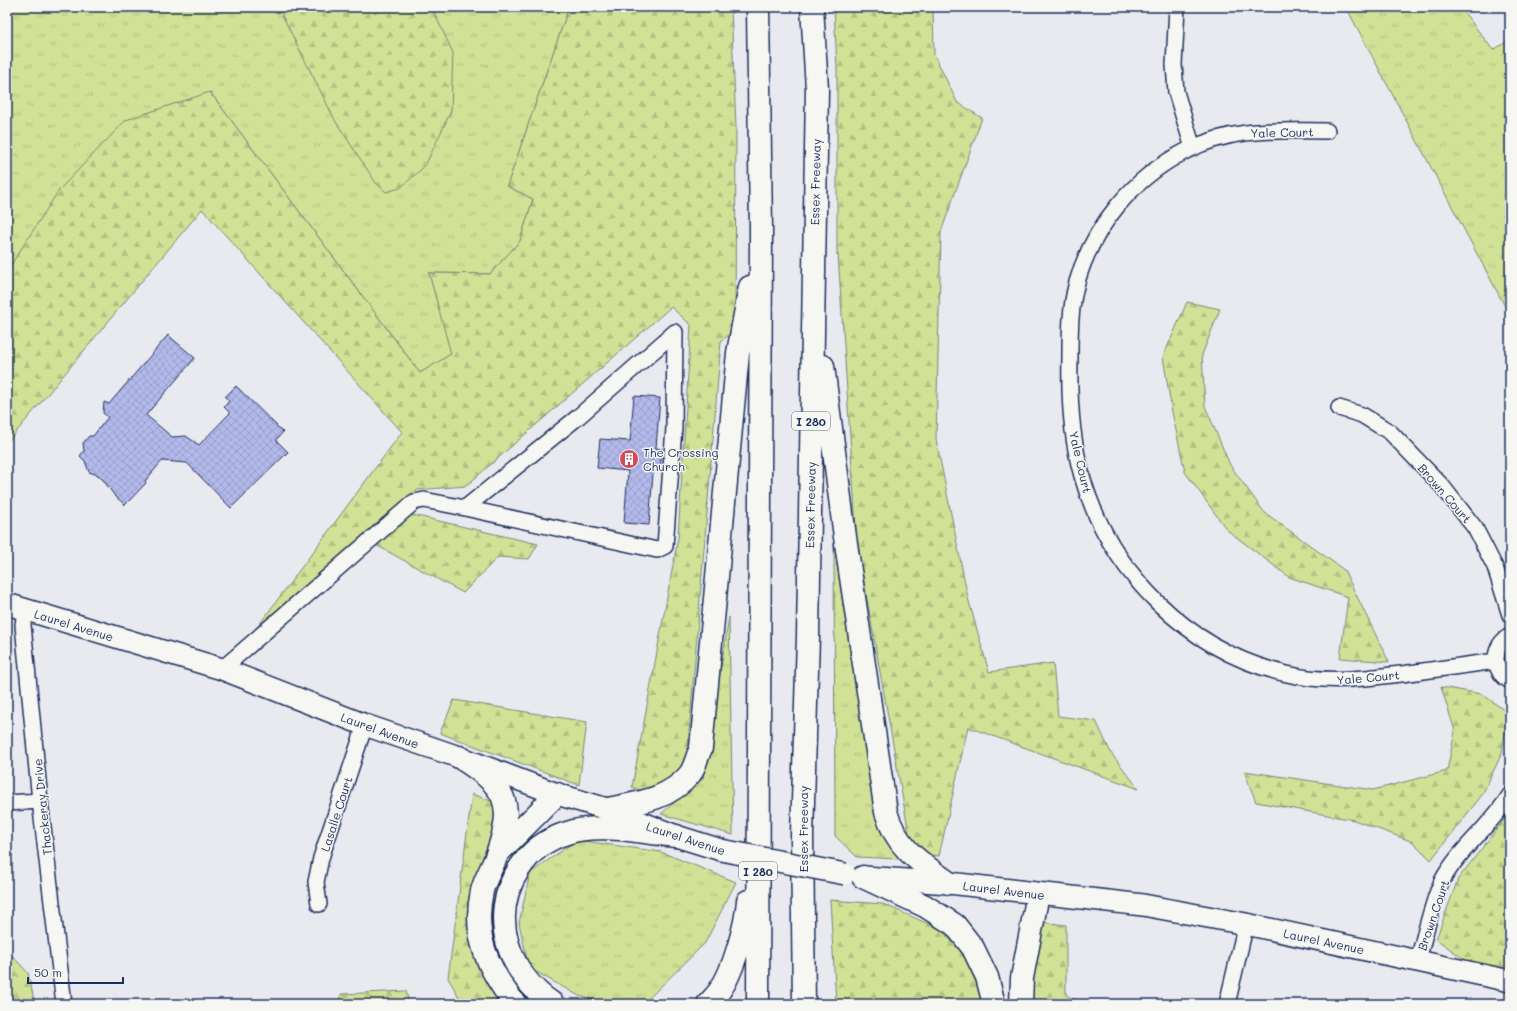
<svg xmlns="http://www.w3.org/2000/svg" width="1517" height="1011" font-family="Mali,sans-serif">
<style>
.grass{fill:url(#grass-tufts);stroke:#76887a}
.forest{fill:url(#forest-firs);stroke:#76887a}
.building{fill:url(#building-cross-hatch);stroke:#1b2f5e}
.lines{fill:none;stroke-linecap:round;stroke-linejoin:round}
.minor-casing{stroke:#1b2f5e;stroke-width:18}
.secondary-casing{stroke:#1b2f5e;stroke-width:24}
.motorway-casing{stroke:#1b2f5e;stroke-width:25}
.minor{stroke:#f6f6f2;stroke-width:15}
.secondary{stroke:#f6f6f2;stroke-width:21}
.motorway{stroke:#f6f6f2;stroke-width:22}
.secondary-bridge-casing{stroke:#1b2f5e;stroke-width:24;stroke-linecap:butt}
.secondary-bridge{stroke:#f6f6f2;stroke-width:21}
.labels{text-anchor:middle;dominant-baseline:central;stroke-width:3;stroke-linejoin:round;paint-order:stroke}
.shield{fill:#f6f6f2;stroke:#5d6b8a;stroke-width:1}
.shield-label{font-size:11px;font-weight:bold;fill:#1b2f5e}
.street-label{font-size:12px;fill:#1b2f5e;stroke:#f6f6f2}
.poi-label{font-size:12px;fill:#1b2f5e;stroke:#f6f6f2;text-anchor:start}
</style>
<defs>
<pattern id="grass-tufts" width="24" height="20" patternUnits="userSpaceOnUse"><rect width="24" height="20" fill="#d1e195"/><path d="M3 7l-1-3M5 7V3M7 7l1-3M15 17l-1-3M17 17v-4M19 17l1-3" fill="none" stroke="#b3c183"/></pattern>
<pattern id="forest-firs" width="22" height="20" patternUnits="userSpaceOnUse"><rect width="22" height="20" fill="#d1e195"/><path d="M5 1l3.5 6h-7zM16 11l3.5 6h-7z" fill="#b3c183"/></pattern>
<pattern id="building-cross-hatch" width="8" height="8" patternUnits="userSpaceOnUse"><rect width="8" height="8" fill="#b3b9ea"/><path d="M0 0l8 8M0 8l8-8" fill="none" stroke="#999fcb"/></pattern>
</defs>
<rect width="100%" height="100%" fill="#e9eaf0"/>
<filter id="ink" filterUnits="userSpaceOnUse"><feTurbulence type="fractalNoise" baseFrequency=".025" numOctaves="2"/><feDisplacementMap in="SourceGraphic" scale="8" xChannelSelector="R" yChannelSelector="G"/><feConvolveMatrix kernelMatrix="1 2 1 2 8 2 1 2 1" color-interpolation-filters="sRGB"/></filter>
<g filter="url(#ink)">
<path class="grass" d="M7,7H569L507,186L533,199L520,241L490,274L429,273L452,354L420,373L210,92L7,271Z
M1346,7H1460L1493,50L1510,40V316Z
M834,545L875,812L900,859L857,857L835,836Z
M729,617L733,835L661,814L703,778Z
M577,840L661,852L736,882L705,943L643,1004H608L579,996L529,968L519,923L530,873Z"/>
<path class="forest" d="M278,7L432,8L453,53L451,111L425,166L400,188L386,192L376,183L336,122Z
M569,7H731L736,127L735,330L721,341L686,770L645,792L632,787L678,538L691,325L671,307L466,486L416,490L413,515L538,544L529,559L498,557L463,593L365,539L241,649L402,432L202,209L7,443V271L59,190L126,120L210,92L420,373L451,354L429,273L490,274L520,241L533,199L507,186Z
M834,7H933L934,54L957,102L982,118L941,232L936,439L968,598L989,672L1053,663L1058,716L1096,721L1111,753L1139,789L968,727L939,856L923,854L911,845L857,543L838,254L837,255V68Z
M1187,302L1220,309L1202,355L1205,406L1230,465L1264,512L1344,570L1389,662L1340,658L1348,597L1289,577L1227,530L1185,472L1172,412L1163,357Z
M1441,687L1482,694L1508,713L1502,753L1482,795L1431,860L1413,842L1354,820L1256,802L1244,771L1373,790L1447,771L1455,731Z
M454,700L587,722L579,785L440,733Z
M472,794L494,802L501,810L472,920L496,998L507,1004H463L448,978Z
M1510,812V974L1475,967L1436,939L1458,879Z
M830,900L883,904L940,929L963,953L981,993L982,1004H836Z
M1040,922L1066,925V995L1083,1004H1030Z
M7,950L28,973L35,1004H7Z
M406,991L409,1004H340L341,994Z"/>
<path class="building" d="M168,335L195,358L146,415L172,437L186,436L199,445L230,413L224,407L229,401L225,397L236,386L283,432L276,440L288,452L231,508L187,463L162,461L145,481L146,483L125,505L114,495L104,481L98,475L89,472L85,461L80,456L84,451L83,443L89,436H93L108,417L103,413L104,402L109,404Z
M634,396L660,398L656,448L662,449L660,469L655,468L653,473L649,525L624,523L628,471L597,468L600,439L630,441Z"/>
<g class="lines">
<defs>
<path id="minor" d="M1177,7L1174,65L1176,92L1193,148
M1327,131C1275,131 1234,127 1186,151C1134,177 1093,226 1077,282C1070,307 1070,333 1070,359C1069,398 1071,438 1082,476C1109,572 1189,652 1287,674C1328,684 1368,678 1409,673C1438,669 1467,665 1496,661
M675,332L674,428L665,546L657,550L465,508L578,417Z
M1339,408L1362,415L1390,432L1442,486L1475,528L1495,567L1510,615
M25,610L23,625L40,801L64,1004
M1510,636C1492,645 1491,671 1510,681
M222,669L414,502L424,500L465,508
M7,803L40,801
M319,904L316,882L321,858L365,725
M1418,960C1425,935 1431,906 1442,881C1459,849 1491,826 1510,795
M1227,1004L1246,924"/>
<path id="secondary" d="M7,604L222,669L365,725L459,757L557,794L607,809L676,836L721,850
M864,877L949,883L1143,905L1246,924L1510,981"/>
<path id="motorway" d="M823,366L845,537L886,812C897,849 920,862 949,883
M459,757C505,786 516,801 497,854C493,867 485,878 482,891C472,936 488,969 515,1004
M607,809C637,803 669,800 690,774C695,767 697,756 701,748L738,353L750,287
M498,853L557,794
M863,877L925,906L955,925L973,948L987,977L994,1004
M553,1004C508,974 488,916 519,869C530,852 547,839 567,833C598,822 643,833 676,836
M708,1004C712,1000 717,995 720,990C734,970 746,925 748,901
M758,1004L761,231L758,7
M804,1004L802,835L808,637L817,89L812,7
M1021,1004L1022,978L1038,894"/>
</defs>
<use href="#minor" class="minor-casing"/>
<use href="#secondary" class="secondary-casing"/>
<use href="#motorway" class="motorway-casing"/>
<use href="#minor" class="minor"/>
<use href="#secondary" class="secondary"/>
<use href="#motorway" class="motorway"/>
<defs>
<path id="secondary-bridge" d="M721,850L845,874"/>
</defs>
<use href="#secondary-bridge" class="secondary-bridge-casing"/>
<use href="#secondary-bridge" class="secondary-bridge"/>
</g>
</g>
<defs>
<symbol id="building-disc" viewBox="-11 -11 22 22"><circle r="9.5" fill="#d1495b" stroke="#f6f6f2"/><path d="M-4-6H4V6H1V3H-1V6H-4ZM-2.5-4.3h1.7v1.8h-1.7ZM.8-4.3h1.7v1.8H.8ZM-2.5-1h1.7V.8h-1.7ZM.8-1h1.7V.8H.8Z" fill="#fff"/></symbol>
</defs>
<g fill-rule="evenodd">
<use href="#building-disc" x="618" y="448" width="22" height="22"/>
</g>
<g class="labels">
<g class="shield">
<rect x="792" y="412" width="38" height="18" rx="3"/>
<rect x="739" y="862" width="38" height="18" rx="3"/>
</g>
<g class="shield-label">
<text x="811" y="421">I 280</text>
<text x="758" y="871">I 280</text>
</g>
<g class="street-label">
<text transform="translate(1282 132) rotate(-1)">Yale Court</text>
<text transform="translate(815 182) rotate(-89)">Essex Freeway</text>
<text transform="translate(1081 462) rotate(77)">Yale Court</text>
<text transform="translate(1445 493) rotate(49)">Brown Court</text>
<text transform="translate(810 505) rotate(-89)">Essex Freeway</text>
<text transform="translate(74 625) rotate(17)">Laurel Avenue</text>
<text transform="translate(1368 677) rotate(-5)">Yale Court</text>
<text transform="translate(380 730) rotate(20)">Laurel Avenue</text>
<text transform="translate(42 807) rotate(-96)">Thackeray Drive</text>
<text transform="translate(336 814) rotate(-72)">Lasalle Court</text>
<text transform="translate(803 829) rotate(-90)">Essex Freeway</text>
<text transform="translate(686 838) rotate(18)">Laurel Avenue</text>
<text transform="translate(1004 890) rotate(7)">Laurel Avenue</text>
<text transform="translate(1433 915) rotate(-71)">Brown Court</text>
<text transform="translate(1324 941) rotate(12)">Laurel Avenue</text>
</g>
<g class="poi-label">
<text x="643" y="452">The Crossing<tspan x="643" dy="14">Church</tspan></text>
</g>
</g>
<rect width="1517" height="1011" fill="none" stroke="#f6f6f2" stroke-width="24"/>
<rect x="12" y="12" width="1493" height="987" fill="none" stroke="#1b2f5e" stroke-width="1.5" filter="url(#ink)"/>
<path d="M28 977v6h95v-6" fill="none" stroke="#1b2f5e" stroke-width="2"/>
<text x="34" y="977" font-size="12" fill="#1b2f5e" stroke="#f6f6f2" stroke-width="3" paint-order="stroke">50 m</text>
</svg>
